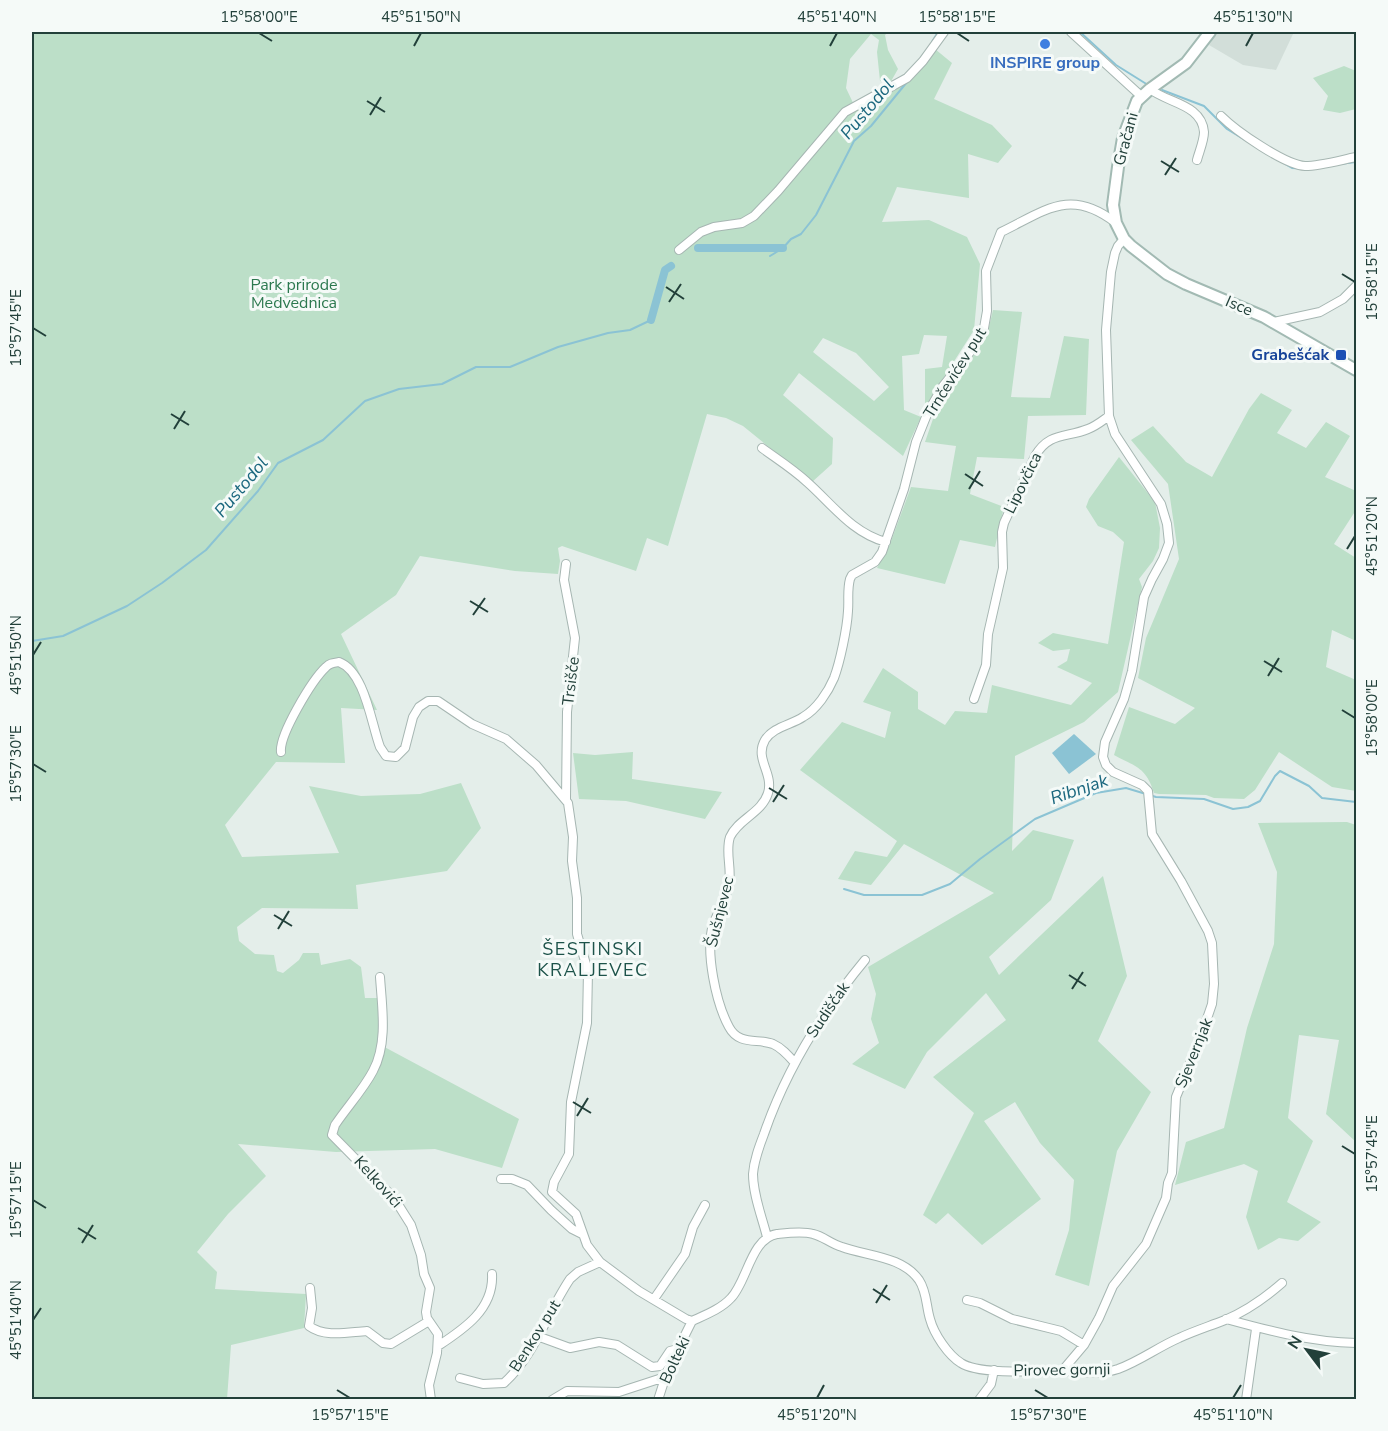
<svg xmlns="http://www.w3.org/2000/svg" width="1388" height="1431" font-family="'Nunito Sans',sans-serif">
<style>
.built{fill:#d2ded9}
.green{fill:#bcdfc8;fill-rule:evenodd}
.water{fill:#8bc3d4}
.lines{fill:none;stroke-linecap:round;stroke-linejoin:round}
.stream{stroke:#8bc3d4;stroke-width:2}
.canal{stroke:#8bc3d4;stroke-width:8}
.street-casing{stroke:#a6b6b2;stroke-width:10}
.secondary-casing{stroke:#a2bab3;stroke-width:14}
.street{stroke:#fff;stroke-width:8}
.secondary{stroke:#fff;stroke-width:10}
.ticks{fill:none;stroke:#22403a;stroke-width:2}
.shop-dot{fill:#3f7fe0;stroke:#f5faf8;stroke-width:2}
.transit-dot{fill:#1a4fb4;stroke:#f5faf8;stroke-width:2}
.labels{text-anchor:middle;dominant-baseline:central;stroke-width:6;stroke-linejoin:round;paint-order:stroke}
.shop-label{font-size:16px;font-weight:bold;fill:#366cbe;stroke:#f5faf8}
.street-label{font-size:16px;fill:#22403a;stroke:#f5faf8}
.park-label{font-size:16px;fill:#2b784e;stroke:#f5faf8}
.transit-label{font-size:16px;font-weight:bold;fill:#164399;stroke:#f5faf8;text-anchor:end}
.water-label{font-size:18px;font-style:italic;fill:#1a677e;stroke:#f5faf8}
.neighbourhood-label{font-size:18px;letter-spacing:1.5px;fill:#1d534a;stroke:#f5faf8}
.neatline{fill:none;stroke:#22403a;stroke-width:2}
.ticks-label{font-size:15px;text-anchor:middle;fill:#22403a}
</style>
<rect width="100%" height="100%" fill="#e4eeea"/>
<path class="built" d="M1217,32H1294L1276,70L1243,65L1209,45Z"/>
<path class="green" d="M32,32H888L885,35L888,50L898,69L890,83L880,81L877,52L879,40L871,34L850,59L846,88L855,107L911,77L935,49L952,63L934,99L992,125L1012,146L998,163L968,154L969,198L897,187L882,222L929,220L967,237L980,264L974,330L925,407V369L942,367L947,336L924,335L919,354L902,356L904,410L921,417L903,456L799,373L783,395L833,438L832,464L812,482L743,426L726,418L707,414L668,546L647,538L636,571L562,546L558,548L560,561L558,574L515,571L420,556L396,595L341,634L377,710L341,708L345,763L276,762L225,825L242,857L339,853L309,786L361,796L420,794L461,783L481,828L447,871L356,885L358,909L262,908L237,927L239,941L255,954L274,955L277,971L283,973L299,960L303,953H319L321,965L350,959L361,967L365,998H380L381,1020L377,1043L519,1119L502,1168L435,1149L336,1152L238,1144L266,1176L228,1214L197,1252L217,1272L215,1289L306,1294L304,1328L231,1345L227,1399H32ZM823,338L856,353L889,387L874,401L813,352Z
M1344,66L1356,71V109L1340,113L1323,110L1328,96L1313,78Z
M993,310L1022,312L1011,397L1050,398L1064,336L1089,339L1086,415L1028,416L1024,459L977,457L970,494L1004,507L995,547L960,540L945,584L877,568L890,544L911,487L948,491L956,446L925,442L934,416L987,335Z
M1261,393L1292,410L1277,433L1306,448L1326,422L1350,436L1325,477L1356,491V510L1334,544L1356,558V641L1332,630L1326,667L1356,680V791L1332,787L1279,752L1255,790L1244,799L1214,798L1206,795L1159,794L1154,793C1146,767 1136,767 1114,755L1129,707L1175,724L1195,708L1138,678L1146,638L1179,559L1168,484L1131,440L1153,426L1186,462L1212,477L1249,409Z
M1119,457L1155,502L1160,528L1159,548L1153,561L1139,579L1142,587L1118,692L1084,722L1015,756L1012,851L1033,830L1074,840L1051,900L989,957L999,975L1103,876L1127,976L1098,1041L1151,1092L1117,1151L1089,1286L1055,1275L1069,1230L1074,1180L1040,1143L1015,1102L984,1121L1041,1199L982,1245L948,1213L936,1224L923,1215L974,1113L933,1077L1006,1020L986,993L927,1052L905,1089L852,1064L879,1043L871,1019L876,994L868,967L994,893L904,844L871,885L838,879L855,851L887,857L897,841L800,770L842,722L885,738L891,712L863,702L883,668L918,692V709L945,725L955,711L987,713L992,685L1071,705L1092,683L1057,667L1067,661L1070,649L1053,651L1038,643L1053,633L1108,644L1124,542L1113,532L1098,526L1086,507L1089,499Z
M633,752L632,779L722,792L705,819L626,801L579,799L573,753L595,755Z
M1347,822L1356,825V1142L1326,1114L1339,1040L1299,1035L1288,1118L1313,1141L1287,1202L1321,1222L1298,1241L1279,1238L1258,1250L1246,1217L1258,1171L1244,1164L1175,1185L1186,1142L1224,1128L1247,1028L1274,944L1277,872L1258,823Z"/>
<path class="water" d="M1074,734L1096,754L1069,774L1052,753Z"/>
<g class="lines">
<path class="stream" d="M1080,32L1116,65L1148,85
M932,42L938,32
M1162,90L1204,106L1227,129L1245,140
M1263,151L1292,168L1310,169
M1339,164L1356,162
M770,256L783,248L791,239L801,234L816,215L854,141L871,126L907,82
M32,641L63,636L127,606L162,583L206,550L258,491L278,463L323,440L365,401L399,389L442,384L476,367H510L558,347L608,333L630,330L651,320
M844,889L864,895H922L950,884L980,859L1035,819L1096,793L1126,788L1156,797L1204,799L1233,809L1248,807L1260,801L1275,776L1280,771L1309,786L1322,798L1356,802"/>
<path class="canal" d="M698,248H783
M651,320L665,270L671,266"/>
<defs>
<path id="street" d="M1071,32L1141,96
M1150,89C1167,103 1202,104 1204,132C1204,141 1199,152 1197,160
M1221,116C1236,131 1285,165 1305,166C1320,166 1341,160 1356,157
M679,250L701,232L714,227L742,223L754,216L778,191L845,112L907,78L923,61L944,32
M1274,322L1320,312L1343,299L1356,286
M762,448C777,459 793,469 807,482C832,504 852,533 886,542
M974,699L986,665L988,634L1003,568L1002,532L1004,523L1035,456C1049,432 1066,438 1088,429C1096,426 1102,421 1109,416
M281,752C279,735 312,680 326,667C330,663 333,663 339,662C365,672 371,723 380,747L386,756L396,757L405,748L413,717L419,707L428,701H438L472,724L506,739L536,765L568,803L573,837L572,861L577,898V934L588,971L587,1023L571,1102L569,1154L554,1182L552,1192L576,1214L587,1245L600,1262L639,1291L686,1319L692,1321C705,1315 721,1309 731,1298C747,1282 751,1238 777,1234C787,1233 803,1231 813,1234C823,1236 831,1244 842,1247C867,1256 902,1256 919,1280C927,1292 926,1306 930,1319C934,1334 948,1355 961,1363C979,1375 1037,1371 1060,1371C1079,1371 1100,1375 1118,1369C1140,1361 1158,1347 1179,1338C1194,1331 1210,1326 1225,1320C1246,1311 1266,1297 1282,1283
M566,799L567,712L575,638L564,580L566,564
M380,977C382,1007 388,1043 373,1071C363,1090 347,1107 335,1125L332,1135L394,1198L411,1225L421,1255L424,1274L430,1288L426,1312L427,1318L438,1334L437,1353L429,1385L431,1400
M794,1062C788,1055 782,1048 773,1044C758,1038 739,1046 729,1027C716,1003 705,952 713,925C718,911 727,898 729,883C732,868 725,852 730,837C738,819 762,813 768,793C774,773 754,759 765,740C773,727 791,725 803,717C817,709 828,692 834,678C840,662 847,629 848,611C849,600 847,590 850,579L852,575L875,562L882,552L904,489L916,442L928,412L943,386L974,347L984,328L987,311L986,271L1001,232C1045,211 1070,187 1116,223
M501,1179H512L527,1185L551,1210L572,1229L582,1234
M767,1237C762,1217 753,1195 753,1174C754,1160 759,1147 764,1134C786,1070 822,1012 865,960
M310,1288L312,1308L309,1326C325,1338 349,1332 367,1331L383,1343L391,1344L429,1321
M654,1299L685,1254L693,1227L705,1205
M967,1300L980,1303L1012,1319L1061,1331L1084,1345
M1226,1319C1270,1331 1311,1342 1356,1343
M537,1336L570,1348L599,1342L617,1345L652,1367L660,1366L670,1351L678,1349
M438,1346C464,1329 494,1309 492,1274
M1062,1371L1084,1345L1099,1318L1113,1286L1146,1244L1166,1198L1168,1183L1172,1173L1176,1097L1200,1039L1212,1004L1214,984L1212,943L1208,931L1181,881L1152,834L1148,791L1142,785L1113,772L1106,765L1103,757L1105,742L1124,699L1132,671L1144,597L1152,579L1163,559L1169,543L1167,524L1161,504L1115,434L1109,416L1106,330L1111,272L1115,253L1118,246L1124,239
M460,1378L483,1384L504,1383C535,1355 547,1313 570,1279L578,1272L600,1262
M552,1400L567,1391L619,1392L665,1377
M658,1400L668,1369L692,1321
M979,1400L991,1384L994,1370
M1246,1400L1256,1329"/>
<path id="secondary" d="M1210,32L1186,63L1150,89L1137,101L1123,138L1118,167L1113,205L1116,223L1124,239L1131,246L1167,274L1186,284L1264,317L1356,370"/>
</defs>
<use href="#street" class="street-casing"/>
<use href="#secondary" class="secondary-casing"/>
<use href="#street" class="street"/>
<use href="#secondary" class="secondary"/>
</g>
<path class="ticks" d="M259,33L272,41M957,33L969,41M414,46L421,33M830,46L837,33M1246,46L1253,33M367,101L385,112M370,115L381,97M1161,161L1179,172M1165,175L1176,158M1342,274L1355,282M666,287L684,299M669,302L681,284M33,328L46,336M171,414L189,425M174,429L185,411M965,474L983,486M969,489L980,471M1347,549L1355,536M470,601L488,612M473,615L485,598M33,655L41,642M1264,661L1282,672M1268,676L1279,658M1342,710L1355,718M33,764L46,772M769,788L787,799M773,802L784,785M274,915L292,926M278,929L289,911M1069,975L1086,986M1072,989L1083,972M573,1102L591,1113M577,1116L588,1098M1342,1146L1355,1154M33,1200L46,1208M78,1228L96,1239M82,1243L93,1225M873,1289L890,1300M876,1303L887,1285M33,1320L41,1308M337,1390L350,1398M1035,1390L1048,1398M817,1398L824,1385M1233,1398L1241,1385"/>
<circle class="shop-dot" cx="1045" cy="44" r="6"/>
<rect class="transit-dot" x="1335" y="349" width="12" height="12" rx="3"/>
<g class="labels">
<g class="shop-label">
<text x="1045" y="63">INSPIRE group</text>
</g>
<g class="street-label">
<text transform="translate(1126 139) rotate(-75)">Gračani</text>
<text transform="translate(1239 306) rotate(23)">Isce</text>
<text transform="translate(955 373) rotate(-58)">Trnčevićev put</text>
<text transform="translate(1023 483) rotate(-64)">Lipovčica</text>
<text transform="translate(571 681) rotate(-83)">Trsišče</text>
<text transform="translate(720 912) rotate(-76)">Šušnjevec</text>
<text transform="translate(828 1010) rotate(-56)">Sudiščak</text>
<text transform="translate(1194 1053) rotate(-68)">Sjevernjak</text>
<text transform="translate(378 1182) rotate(48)">Kelkovići</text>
<text transform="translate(535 1336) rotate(-58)">Benkov put</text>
<text transform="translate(675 1360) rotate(-65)">Bolteki</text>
<text transform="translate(1062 1370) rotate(-1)">Pirovec gornji</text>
</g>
<g class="park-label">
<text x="294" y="285">Park prirode<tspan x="294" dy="18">Medvednica</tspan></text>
</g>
<g class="transit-label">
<text x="1329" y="355">Grabešćak</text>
</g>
<g class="water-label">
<text transform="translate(867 109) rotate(-50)">Pustodol</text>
<text transform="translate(241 487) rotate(-50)">Pustodol</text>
<text transform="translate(1079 789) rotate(-19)">Ribnjak</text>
</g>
<g class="neighbourhood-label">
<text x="593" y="949">ŠESTINSKI<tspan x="593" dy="21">KRALJEVEC</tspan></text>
</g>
</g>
<rect width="1388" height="1431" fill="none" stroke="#f5faf8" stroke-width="66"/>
<g transform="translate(1307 1350) rotate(302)" stroke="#f5faf8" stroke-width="4.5" paint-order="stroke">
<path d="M0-4.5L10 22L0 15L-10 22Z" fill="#22403a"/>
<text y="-9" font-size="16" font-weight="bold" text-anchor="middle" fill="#22403a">N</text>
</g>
<rect x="33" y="33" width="1322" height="1365" class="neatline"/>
<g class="ticks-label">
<text x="259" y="22">15°58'00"E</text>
<text x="421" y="22">45°51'50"N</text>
<text x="837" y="22">45°51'40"N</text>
<text x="957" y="22">15°58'15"E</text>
<text x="1253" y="22">45°51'30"N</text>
<text transform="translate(1372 282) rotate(-90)" y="5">15°58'15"E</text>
<text transform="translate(16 328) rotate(-90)" y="5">15°57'45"E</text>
<text transform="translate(1372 536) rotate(-90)" y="5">45°51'20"N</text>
<text transform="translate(16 655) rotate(-90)" y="5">45°51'50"N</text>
<text transform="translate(1372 718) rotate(-90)" y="5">15°58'00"E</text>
<text transform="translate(16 764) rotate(-90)" y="5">15°57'30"E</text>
<text transform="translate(1372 1154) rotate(-90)" y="5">15°57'45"E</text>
<text transform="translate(16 1200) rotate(-90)" y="5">15°57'15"E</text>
<text transform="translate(16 1320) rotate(-90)" y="5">45°51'40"N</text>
<text x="350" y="1420">15°57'15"E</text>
<text x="817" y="1420">45°51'20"N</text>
<text x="1048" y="1420">15°57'30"E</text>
<text x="1233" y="1420">45°51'10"N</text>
</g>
</svg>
